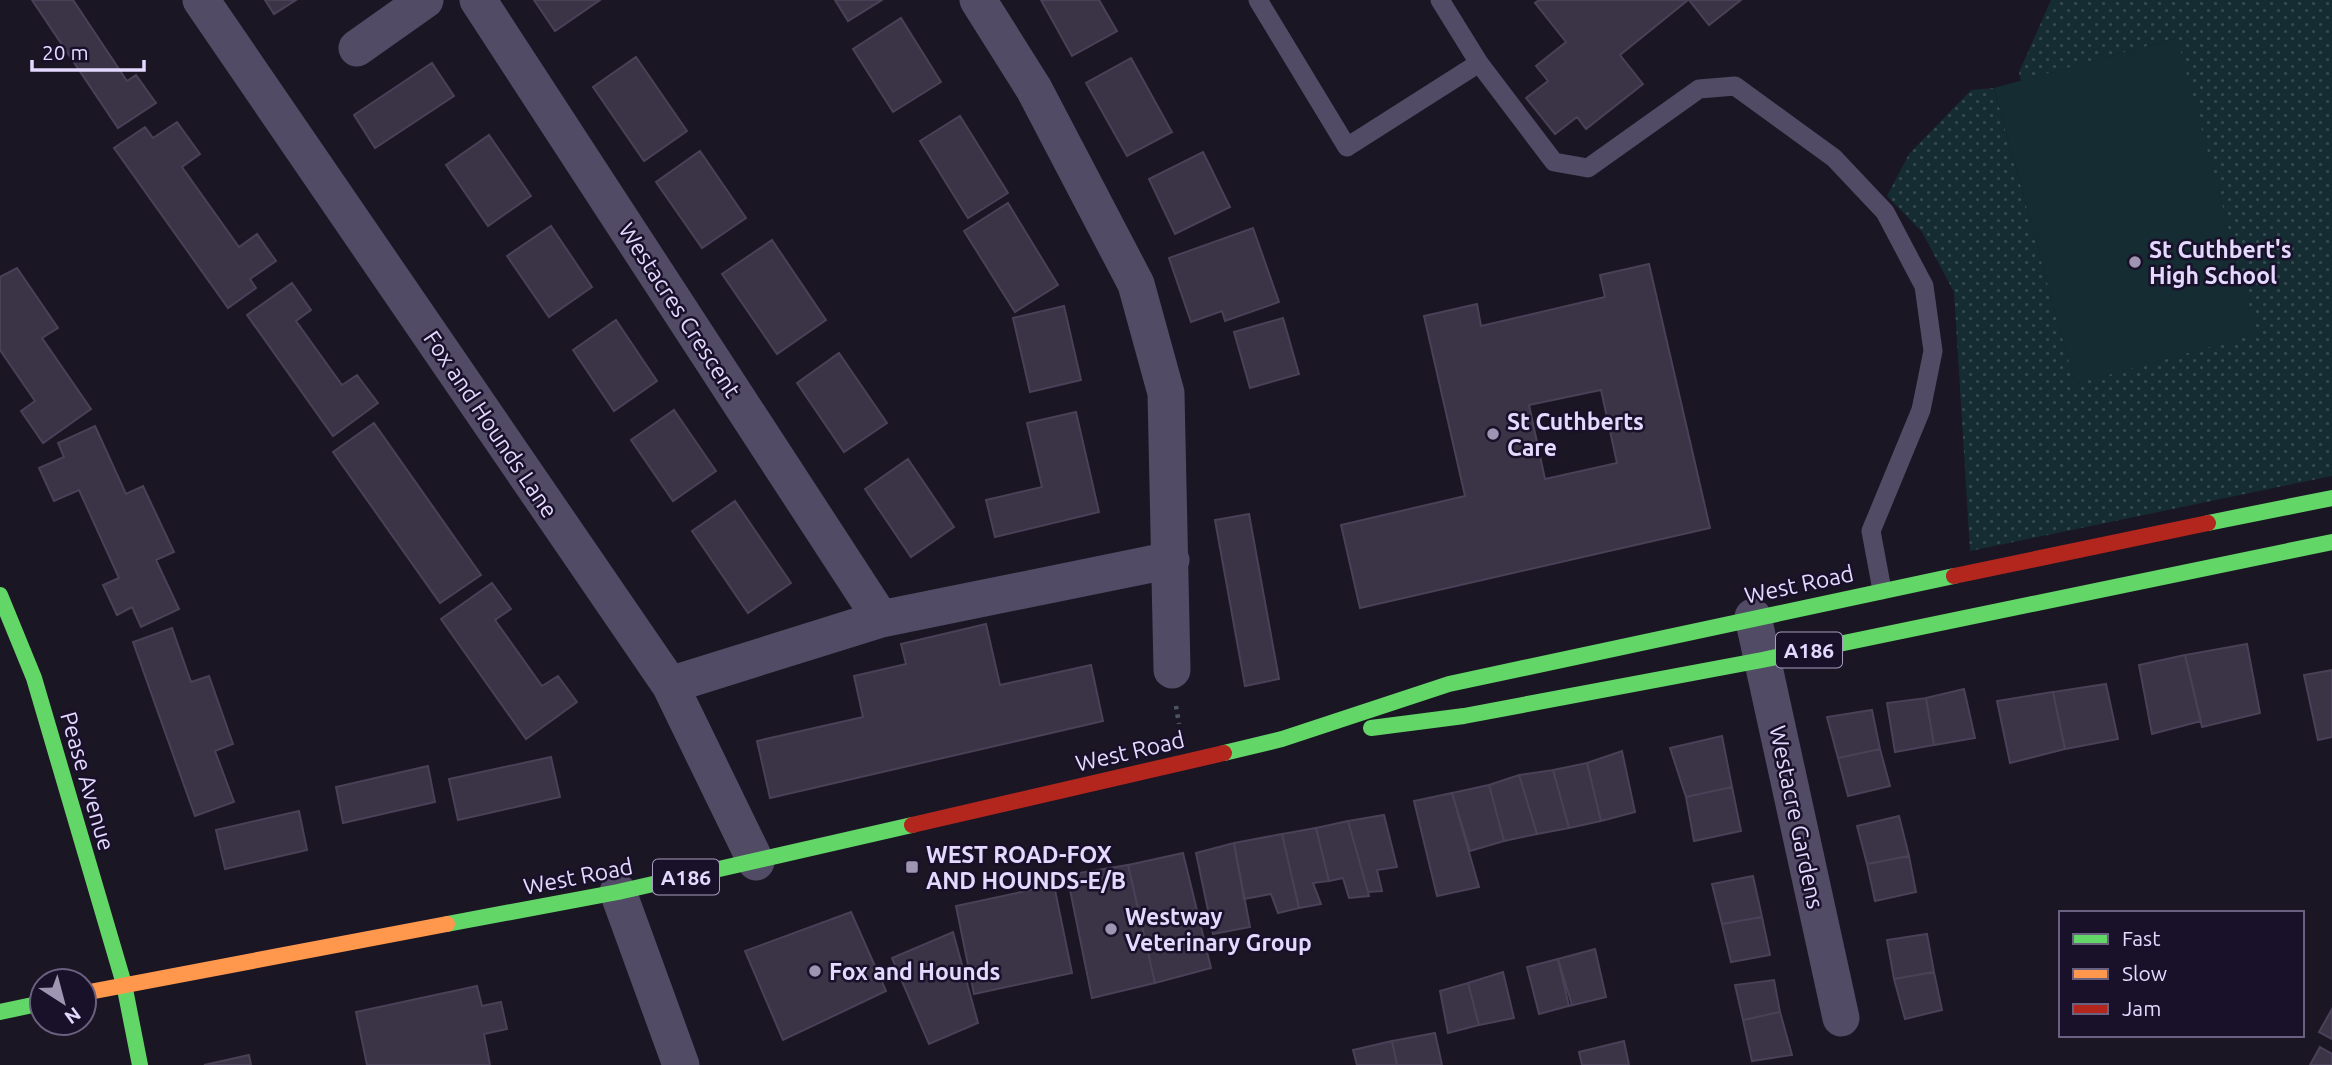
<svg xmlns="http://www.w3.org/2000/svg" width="2332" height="1065" font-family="Ubuntu,sans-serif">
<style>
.grass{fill:url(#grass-dots)}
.garden{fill:#142c32}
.building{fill:#3b3446;stroke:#494157;stroke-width:2;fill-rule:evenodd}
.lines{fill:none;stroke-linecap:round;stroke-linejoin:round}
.path{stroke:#4c5565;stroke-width:4.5;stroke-dasharray:3.5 5;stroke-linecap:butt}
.lane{stroke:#514b65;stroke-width:19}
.street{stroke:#514b65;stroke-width:37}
.fast{stroke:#63d668;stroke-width:16}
.slow{stroke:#ff974d;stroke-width:16}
.jam{stroke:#b3261e;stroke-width:16}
.poi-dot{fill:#9e95b2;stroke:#19102a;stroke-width:2.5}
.labels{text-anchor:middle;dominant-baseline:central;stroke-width:5;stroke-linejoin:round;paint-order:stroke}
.shield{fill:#19102a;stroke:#a79dbf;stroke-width:2}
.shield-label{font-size:21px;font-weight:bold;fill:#e4d9ff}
.poi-label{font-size:23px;font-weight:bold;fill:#e4d9ff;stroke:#19102a;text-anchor:start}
.street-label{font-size:23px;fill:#e4d9ff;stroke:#19102a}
</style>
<defs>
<pattern id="grass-dots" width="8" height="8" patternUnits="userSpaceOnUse" patternTransform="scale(1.75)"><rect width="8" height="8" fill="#142c32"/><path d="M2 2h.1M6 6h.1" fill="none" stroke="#364a51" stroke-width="1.8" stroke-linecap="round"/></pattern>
</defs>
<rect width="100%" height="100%" fill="#1b1624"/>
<path class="grass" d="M2051,0H2332V476L1970,551L1954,292L1922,232L1887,196L1909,154L1971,90L1994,88L2075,383L2177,38L2021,81L2019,72Z"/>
<path class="garden" d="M2177,38L2257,334L2075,384L1994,88Z"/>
<path class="building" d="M32,0H73L127,81L136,75L156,103L118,128Z
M265,0H296L274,14Z
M534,0H600L555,31Z
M835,0H882L848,21Z
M1041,0H1099L1117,31L1072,56Z
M1539,0H1688L1620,55L1643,84L1586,129L1577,117L1555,134L1526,98L1548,81L1536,66L1566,42L1535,3Z
M1689,0H1741L1709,25Z
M901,18L941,82L893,112L853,49Z
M636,57L687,131L644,161L593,87Z
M1131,58L1172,132L1127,156L1086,83Z
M432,63L454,96L375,148L354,115Z
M960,116L1008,193L968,218L920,141Z
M177,122L200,154L182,167L239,247L257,234L276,261L250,279L256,288L228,308L114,148L145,127L153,138Z
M489,135L531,196L488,226L446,165Z
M700,151L746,218L702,248L656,182Z
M1203,152L1230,207L1175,234L1149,179Z
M1008,203L1058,285L1015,312L964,231Z
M551,226L592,287L549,317L507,256Z
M1253,228L1279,302L1225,321L1222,311L1191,322L1169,258Z
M772,240L826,320L777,354L722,274Z
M1649,264L1710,528L1360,608L1341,525L1465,496L1424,316L1477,304L1481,326L1605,297L1600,275ZM1601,390L1617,463L1545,479L1529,405Z
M17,268L58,328L42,338L91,409L43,443L21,411L35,401L0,350V277Z
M292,283L311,310L296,321L342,385L357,375L378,403L333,436L247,315Z
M1064,306L1081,380L1030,392L1013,318Z
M1283,318L1299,374L1250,388L1234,332Z
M616,320L657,381L614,411L573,350Z
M839,353L887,423L844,452L797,383Z
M674,410L716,471L673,501L631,440Z
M1076,412L1099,512L995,537L986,500L1042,487L1027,423Z
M374,423L481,575L440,603L333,452Z
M95,426L126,494L143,486L174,552L156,560L179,609L141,627L132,607L117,615L103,585L119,578L79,490L54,501L39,468L64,457L58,443Z
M908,459L954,527L911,557L865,489Z
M735,501L791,583L748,613L692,531Z
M1249,514L1279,679L1245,686L1215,520Z
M492,583L511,609L495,620L542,686L558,676L577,702L526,739L441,619Z
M986,624L1000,685L1091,665L1103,721L770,798L757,741L863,717L854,676L906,664L901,644Z
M172,628L191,682L209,676L233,744L215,751L234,802L195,816L133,642Z
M2247,644L2260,713L2202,727L2185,655Z
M2185,655L2201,721L2152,734L2139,665Z
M2332,670V737L2318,740L2304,675Z
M2106,684L2118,739L2065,749L2053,692Z
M1964,689L1975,738L1934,745L1926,698Z
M2053,692L2065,749L2010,763L1997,701Z
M1926,698L1934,745L1895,752L1887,703Z
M1872,710L1880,749L1838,758L1827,717Z
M1722,736L1732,787L1686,797L1670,748Z
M1880,749L1890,786L1848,796L1838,758Z
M1622,751L1635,812L1601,821L1587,763Z
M551,757L560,797L458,820L449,779Z
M1587,763L1601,821L1569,828L1553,770Z
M428,766L435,802L343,823L336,787Z
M1553,770L1569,828L1537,834L1519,775Z
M1519,775L1537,834L1504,841L1489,785Z
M1489,785L1504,841L1470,851L1452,793Z
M1732,787L1741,831L1694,841L1686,797Z
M1452,793L1479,887L1437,896L1414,801Z
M299,811L307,850L225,869L216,830Z
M1384,815L1397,867L1377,870L1382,891L1368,892L1348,821Z
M1899,816L1909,856L1867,864L1857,826Z
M1348,821L1368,892L1369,896L1349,898L1343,878L1329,881L1316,828Z
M1316,828L1329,881L1313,883L1321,904L1299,908L1282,834Z
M1282,834L1299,908L1278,913L1271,894L1244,899L1234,843Z
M1234,843L1250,927L1213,934L1196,853Z
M1183,853L1211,968L1155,983L1128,865Z
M1909,856L1916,892L1875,901L1867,864Z
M1128,865L1155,983L1092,998L1067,875Z
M1753,876L1762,917L1722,924L1712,884Z
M1054,885L1072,973L974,994L956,906Z
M851,912L886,991L783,1040L745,951Z
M1762,917L1770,955L1731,962L1722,924Z
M953,932L978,1023L929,1044L892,958Z
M1927,934L1934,972L1894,979L1887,940Z
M1595,949L1606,997L1569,1006L1558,959Z
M1558,959L1572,1005L1539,1014L1527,967Z
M1503,972L1514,1018L1479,1025L1468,983Z
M1934,972L1942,1010L1905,1019L1894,979Z
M1774,980L1780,1012L1743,1020L1735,985Z
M1468,983L1479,1025L1448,1033L1440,991Z
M477,986L482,1006L501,1002L507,1029L484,1034L490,1065H367L356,1012Z
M2332,1009V1039L2319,1032Z
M1780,1012L1792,1055L1752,1061L1743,1020Z
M1435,1033L1442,1065H1397L1392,1041Z
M1392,1041L1397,1065H1357L1353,1050Z
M1624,1041L1629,1065H1582L1579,1052Z
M2320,1047L2332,1054V1065H2310Z
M249,1055L251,1065H204Z"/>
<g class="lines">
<path class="path" d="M1176,706L1179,724"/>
<path class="lane" d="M1258,0L1347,147L1479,63
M1440,0L1479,63L1554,162L1588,168L1699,89L1735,86L1834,158L1885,212L1924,286L1933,351L1921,410L1871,531L1882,590"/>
<path class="street" d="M201,0L670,685L756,862
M478,0L881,619
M978,0L1034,89L1136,284L1166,393L1172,670
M357,48L425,0
M1753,617L1841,1018
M670,685L881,619L1171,560
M618,892L681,1065"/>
<path class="fast" d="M2208,523L2332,498
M0,595L34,678L124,984L140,1065
M1371,728L1464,716L1762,660L2332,542
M1224,753L1282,739L1449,684L1954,576
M447,924L618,892L912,825
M0,1012L42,1003"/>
<path class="slow" d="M84,993L447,924"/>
<path class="jam" d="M1954,576L2208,523
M912,825L1224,753"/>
</g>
<g class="poi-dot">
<circle cx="2135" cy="262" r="7"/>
<circle cx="1493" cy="434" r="7"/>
<rect x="905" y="860" width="14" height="14" rx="3.5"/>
<circle cx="1111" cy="929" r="7"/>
<circle cx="815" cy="971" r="7"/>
</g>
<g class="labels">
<g class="shield">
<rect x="1776" y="632.5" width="66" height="35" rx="5"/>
<rect x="653" y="859.5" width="66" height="35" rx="5"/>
</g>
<g class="shield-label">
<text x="1809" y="650">A186</text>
<text x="686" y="877">A186</text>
</g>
<g class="poi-label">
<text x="2149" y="249">St Cuthbert's<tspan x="2149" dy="26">High School</tspan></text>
<text x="1507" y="421">St Cuthberts<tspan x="1507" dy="26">Care</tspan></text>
<text x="926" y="854">WEST ROAD-FOX<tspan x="926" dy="26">AND HOUNDS-E/B</tspan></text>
<text x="1125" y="916">Westway<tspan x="1125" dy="26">Veterinary Group</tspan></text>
<text x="829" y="971">Fox and Hounds</text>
</g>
<g class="street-label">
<text transform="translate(680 310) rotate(57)">Westacres Crescent</text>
<text transform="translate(491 424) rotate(56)">Fox and Hounds Lane</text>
<text transform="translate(1799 584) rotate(-12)">West Road</text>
<text transform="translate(1130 751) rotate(-13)">West Road</text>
<text transform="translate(88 781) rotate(74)">Pease Avenue</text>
<text transform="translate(1797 817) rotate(78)">Westacre Gardens</text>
<text transform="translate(578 876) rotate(-11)">West Road</text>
</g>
</g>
<rect x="2059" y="911" width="245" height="126" fill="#19102a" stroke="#6a607f" stroke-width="2"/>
<rect x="2073" y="934" width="35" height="10" fill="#63d668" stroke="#6a607f" stroke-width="2"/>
<text x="2122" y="946" font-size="21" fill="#e4d9ff">Fast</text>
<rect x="2073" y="969" width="35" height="10" fill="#ff974d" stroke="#6a607f" stroke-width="2"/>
<text x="2122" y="981" font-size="21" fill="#e4d9ff">Slow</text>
<rect x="2073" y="1004" width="35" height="10" fill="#b3261e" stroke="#6a607f" stroke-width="2"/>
<text x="2122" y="1016" font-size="21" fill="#e4d9ff">Jam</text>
<g transform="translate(63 1002) rotate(144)"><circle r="33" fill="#19102a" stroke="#6a607f" stroke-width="2"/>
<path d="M0-5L12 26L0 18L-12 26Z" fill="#9e95b2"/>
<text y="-10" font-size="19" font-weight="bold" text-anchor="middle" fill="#e4d9ff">N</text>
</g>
<path d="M32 60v10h112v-10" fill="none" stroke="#e4d9ff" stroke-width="3.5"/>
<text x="42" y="60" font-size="21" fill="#e4d9ff" stroke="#19102a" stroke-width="5" paint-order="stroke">20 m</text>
</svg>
